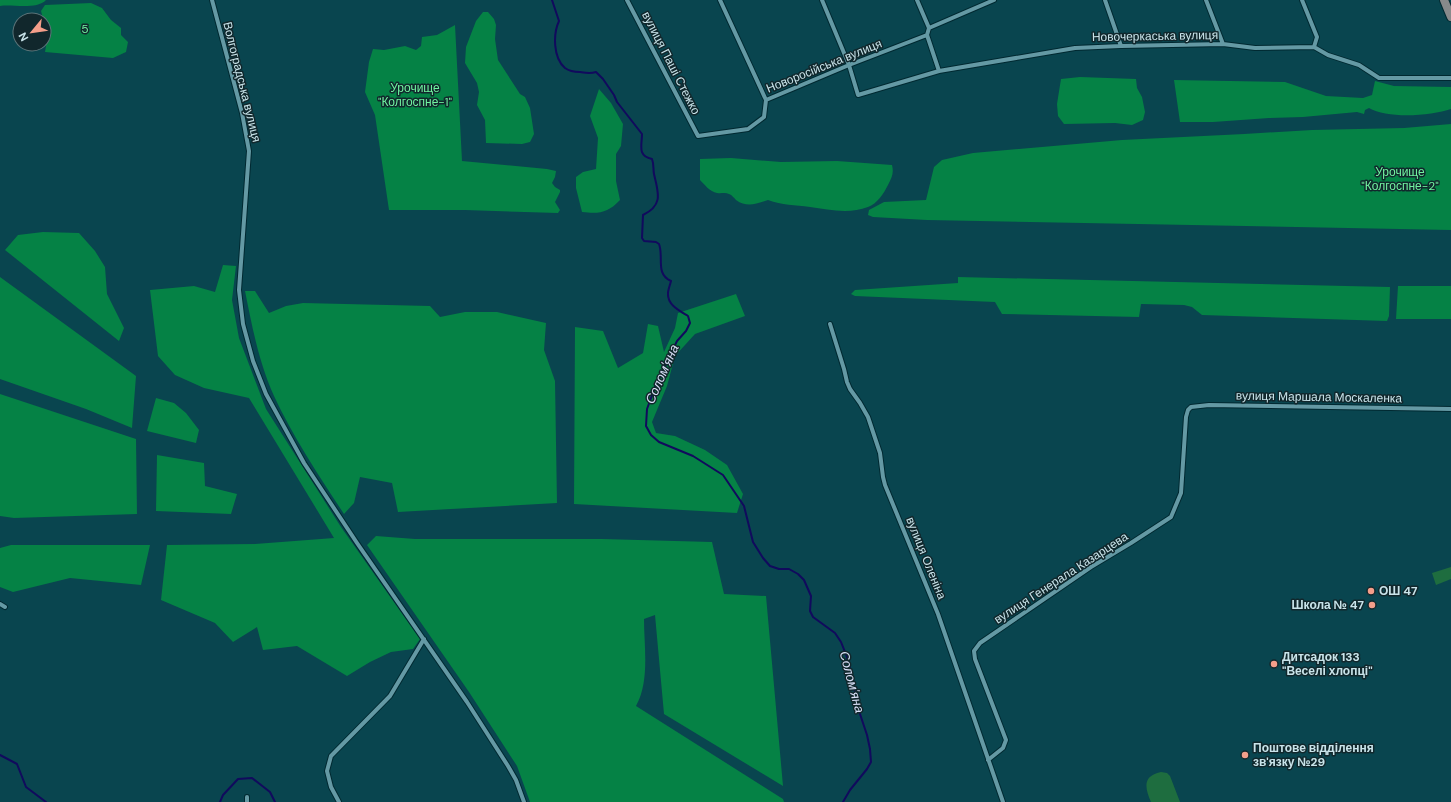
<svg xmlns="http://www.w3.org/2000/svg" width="1451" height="802" font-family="'DM Sans',sans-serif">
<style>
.green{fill:#1e6d3f}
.forest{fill:#058245}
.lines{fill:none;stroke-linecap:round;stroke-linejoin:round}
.stream{stroke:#110a5d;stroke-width:2}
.street-casing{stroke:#002931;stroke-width:6}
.secondary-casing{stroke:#002931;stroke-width:10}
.street{stroke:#6499a4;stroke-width:4}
.secondary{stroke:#878a8b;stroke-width:8}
.poi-dot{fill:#f49e8a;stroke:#11272c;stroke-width:1.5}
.labels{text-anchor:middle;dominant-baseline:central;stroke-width:3;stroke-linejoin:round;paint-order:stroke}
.park-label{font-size:12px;fill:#71f3a0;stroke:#11272c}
.street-label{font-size:12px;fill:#c9e4ea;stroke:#11272c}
.poi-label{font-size:12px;font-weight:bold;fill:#c9e4ea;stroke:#11272c;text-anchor:start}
.water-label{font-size:13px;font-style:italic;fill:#d9e0f7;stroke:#11272c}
</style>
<rect width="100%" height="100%" fill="#09454f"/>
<path class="green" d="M1451,567V579L1436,585L1432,573Z
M1161,772L1167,773L1170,776L1180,802H1151C1145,788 1142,776 1161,772Z"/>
<path class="forest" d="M0,0H46C37,10 12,4 0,6Z
M91,3L102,8L111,20L121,28V35L128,42L126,52L113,58L45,52L46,46C41,36 45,22 41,11L45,5Z
M483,12H488L494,19L496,25L495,39L498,60L520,94L525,97L530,108L534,134L530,142L522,144L486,143L485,120L477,105L479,92L477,83L465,63L466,47L476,21Z
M455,25L462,161L547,169L556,171L555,177L552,183L555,187L560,190V192L555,202L560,210L558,213L465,210H389L375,115L365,92L369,62L373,49L384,50L405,46L416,50L421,46L422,37L437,35Z
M1080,77L1136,79L1137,88L1142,97L1145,112L1143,120L1132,125L1115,123L1064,124L1058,116L1057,104L1061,79Z
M1174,80L1285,82L1326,96L1363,98L1372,95L1375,81L1394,86L1451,87V109C1431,116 1387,119 1369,108L1365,110L1364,114L1357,112L1303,117L1269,118L1213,122H1180Z
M599,89L611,103L623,124L621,146L616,154V181L620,200C608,213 599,214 582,212L576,188V177L583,172L596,169L598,138L590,116Z
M1451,124V230L927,220L873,217L868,215L869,210L884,202L926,200L934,167L942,160L973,153L1122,140L1244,134L1312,130L1404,128Z
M731,158L781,162L837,161L892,165C894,173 892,177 888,185C884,193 877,204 868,207C850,214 829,210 810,207C795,205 782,205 768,200C756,204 747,208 736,200C734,198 732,195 729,194C725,192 721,194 717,193C710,192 704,184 700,180V159Z
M43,232L79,233L95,251L105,267L107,294L124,328L119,341L5,250L18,235Z
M223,265L236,266L232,300L239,338L266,409L341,527L420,639L413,649L391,652L370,662L347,676L297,646L263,650L257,627L233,642L215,623L161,600L167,545L255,544L334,538L249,398L204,388L175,375L158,356L150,290L194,286L215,292Z
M0,277L136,376L132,428L86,409L0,379Z
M958,277L1390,287L1389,316L1387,321L1202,315L1192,307L1184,305L1141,304L1139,317L1002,314L995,302L855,296L851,294L855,290L958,283Z
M1398,286H1451V319H1396Z
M245,291H255L269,313L286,306L303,303L430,306L440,317L465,312H497L546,323L544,350L555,381L557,503L398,512L392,483L360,477L354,503L344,514C319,476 293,437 274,396C259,363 252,326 245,291Z
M736,294L745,316L695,334L675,356L667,386L652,422L656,433L675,436L705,450L727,465L743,494L737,513L574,504L575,327L603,331L618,368L643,353L648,324L658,326L664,352L675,328L678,313Z
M0,394L136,439L137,514L14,518L0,516Z
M156,398L174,403L186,413L199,430L196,443L147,431Z
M157,455L204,463L205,486L237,494L231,514L156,511Z
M376,536L415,539H602L712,542L724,594L766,596L783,786L664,714L655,615L644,619C644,646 650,681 636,706L783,799L784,802H530L517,766L469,692L367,545Z
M11,545H150L141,585L70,578L13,592L0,587V548Z"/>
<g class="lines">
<path class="stream" d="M552,0L559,21C553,34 553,58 565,68C569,71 576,72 580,72C586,73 590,74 596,72L603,79L614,95L617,102L642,134C642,145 637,156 652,159C654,164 653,169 654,174C658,192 664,205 643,215L642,238L644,241L656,242L659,244C664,257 655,274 671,281C670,285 668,290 668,293C667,305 680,311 688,316L690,323L686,331L677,341L655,387L647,409L646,426L651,435L659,442L693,456L723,475L744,506L753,542L763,558L770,566L779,569H789L798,574L804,580L811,596L810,611L813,617L835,633L841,642L847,657L854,684L856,702L867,735L870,749L871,762L867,769L850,790L843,802
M0,755L17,764L26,787L46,802
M220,802L223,795L238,779L252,778L270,792L275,802"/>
<defs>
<path id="street" d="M212,0L242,113L249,151L239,290L243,324L253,361L266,394L304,463L357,543L467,702L508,766L516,780L524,802
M627,0L698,136L748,129L764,117L766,100L849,65L927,35
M720,0L766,100
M822,0L849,65L858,95L939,71L1075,48L1121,46L1223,44L1255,48L1314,47L1328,55L1359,65L1379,78H1451
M917,0L929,28L927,35L939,71
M1105,0L1121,46
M1206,0L1223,44
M1302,0L1317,37L1314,47
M929,28L994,0
M830,324L844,369L847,382L850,389L860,403L868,417L880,453L883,477L885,485L938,614L1003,802
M0,604L5,607
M988,760L1003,748L1006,740L975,659L974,651L980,643L1091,567L1131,543L1171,517L1181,493L1186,417L1188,410L1191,407L1209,405L1451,409
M247,797V802
M339,802L331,787L327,771L331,756L390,696L424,639"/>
<path id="secondary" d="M1444,0L1451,17"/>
</defs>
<use href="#street" class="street-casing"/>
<use href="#secondary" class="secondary-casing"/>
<use href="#street" class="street"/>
<use href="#secondary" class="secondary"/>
</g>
<g class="poi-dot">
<circle cx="1371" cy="591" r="4"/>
<circle cx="1372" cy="605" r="4"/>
<circle cx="1274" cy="664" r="4"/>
<circle cx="1245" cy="755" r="4"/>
</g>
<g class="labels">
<g class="park-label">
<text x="85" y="29">5</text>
<text x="415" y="88">Урочище<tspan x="415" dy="14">"Колгоспне-1"</tspan></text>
<text x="1400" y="172">Урочище<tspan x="1400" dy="14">"Колгоспне-2"</tspan></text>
</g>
<g class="street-label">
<text transform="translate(1155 36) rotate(-1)">Новочеркаська вулиця</text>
<text transform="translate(671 63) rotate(63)">вулиця Паші Стежко</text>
<text transform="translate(824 66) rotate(-22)">Новоросійська вулиця</text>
<text transform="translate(242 82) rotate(76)">Волгоградська вулиця</text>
<text transform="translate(1319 397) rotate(1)">вулиця Маршала Москаленка</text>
<text transform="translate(926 558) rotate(68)">вулиця Оленіна</text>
<text transform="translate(1061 578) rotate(-33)">вулиця Генерала Казарцева</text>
</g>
<g class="poi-label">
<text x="1379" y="591">ОШ 47</text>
<text x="1364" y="605" text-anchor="end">Школа № 47</text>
<text x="1282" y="657">Дитсадок 133<tspan x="1282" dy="14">"Веселі хлопці"</tspan></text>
<text x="1253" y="748">Поштове відділення<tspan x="1253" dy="14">зв'язку №29</tspan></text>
</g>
<g class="water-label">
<text transform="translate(662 374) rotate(-66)">Солом'яна</text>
<text transform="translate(852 682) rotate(75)">Солом'яна</text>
</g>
</g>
<g transform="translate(32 32) rotate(241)"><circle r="19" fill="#11272c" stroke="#5b7378"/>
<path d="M0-3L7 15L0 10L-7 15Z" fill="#f49e8a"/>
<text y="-6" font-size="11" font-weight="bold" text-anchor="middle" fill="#c9e4ea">N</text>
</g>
</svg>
